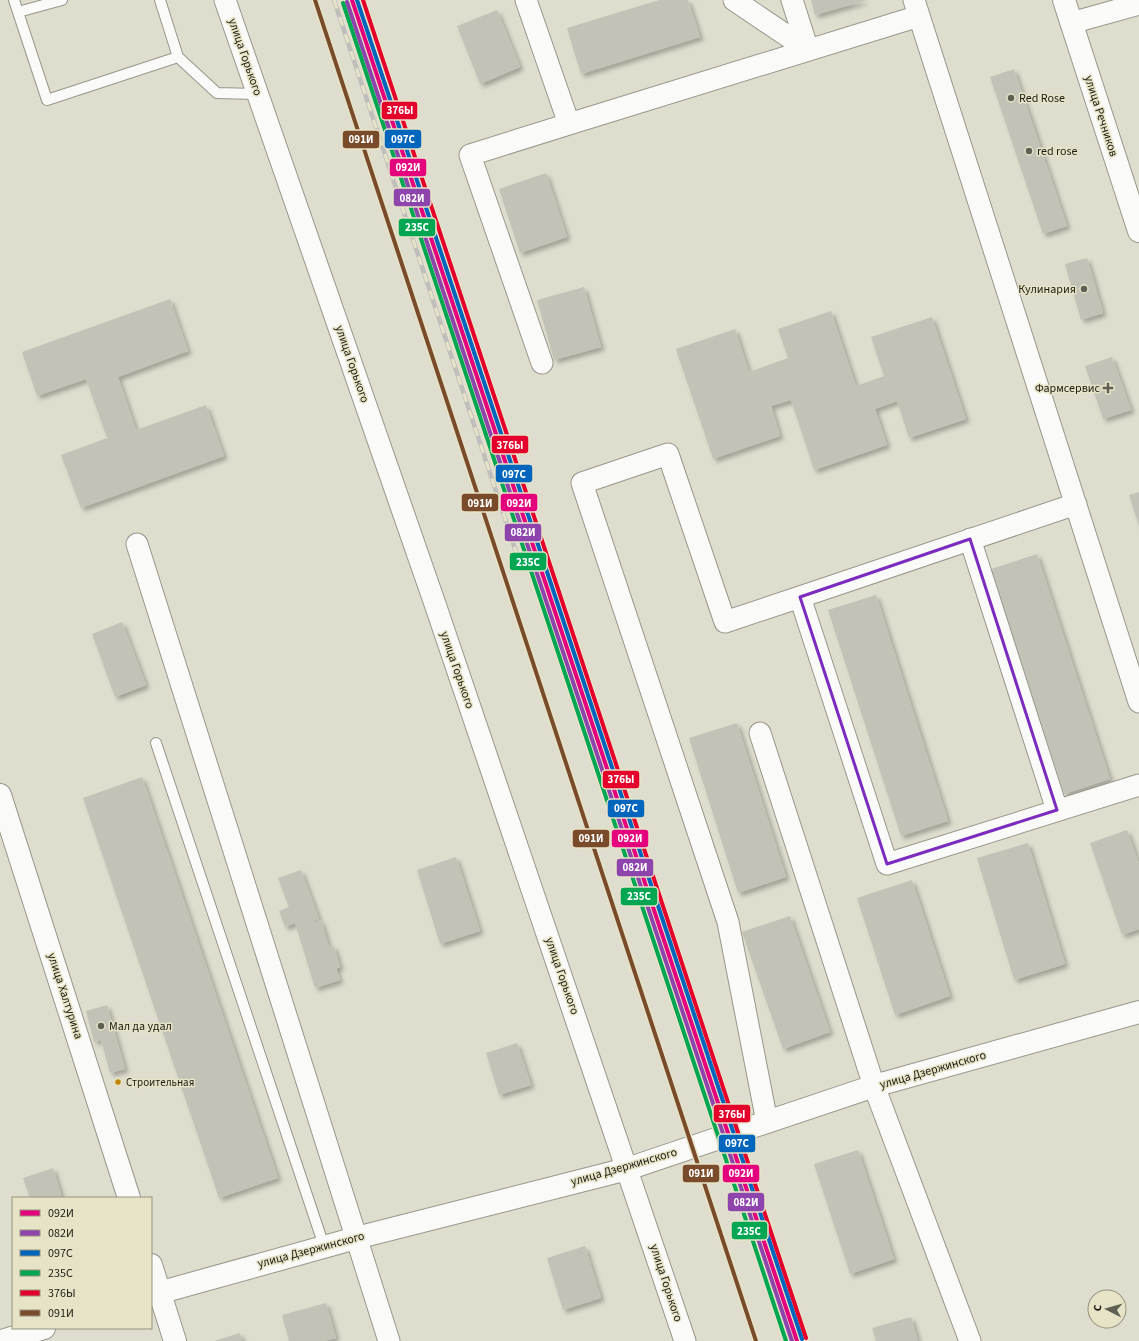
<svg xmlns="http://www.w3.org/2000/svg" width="1139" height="1341" font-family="'Source Sans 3',sans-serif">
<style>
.building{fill:#c3c2b6;filter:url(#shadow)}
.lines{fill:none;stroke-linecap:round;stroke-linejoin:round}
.service-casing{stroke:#98978b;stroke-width:12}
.minor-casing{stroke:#98978b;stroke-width:23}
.tertiary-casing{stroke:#98978b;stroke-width:24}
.secondary-casing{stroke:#98978b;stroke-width:24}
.service{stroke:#fafaf8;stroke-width:10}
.minor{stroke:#fafaf8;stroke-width:21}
.tertiary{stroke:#fafaf8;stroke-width:22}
.secondary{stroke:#fafaf8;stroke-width:22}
.rail-casing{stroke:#bfbeba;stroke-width:4.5}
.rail{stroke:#e6e3c7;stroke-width:3;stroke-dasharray:9;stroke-linecap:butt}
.rail-1-casing{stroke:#e6e3c7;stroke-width:7}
.rail-2-casing{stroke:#e6e3c7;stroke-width:7}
.rail-3-casing{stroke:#e6e3c7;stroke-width:7}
.rail-4-casing{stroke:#e6e3c7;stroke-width:7}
.rail-5-casing{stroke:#e6e3c7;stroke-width:7}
.rail-6-casing{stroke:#e6e3c7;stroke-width:7}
.rail-1{stroke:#e5007d;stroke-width:4}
.rail-2{stroke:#8e44ad;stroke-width:4}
.rail-3{stroke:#0065bd;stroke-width:4}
.rail-4{stroke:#00a651;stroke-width:4}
.rail-5{stroke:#e4002b;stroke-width:4}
.rail-6{stroke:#7a4b2a;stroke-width:4}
.marked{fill:none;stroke:#7b2cbf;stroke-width:3;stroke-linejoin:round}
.poi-dot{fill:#605f53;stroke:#e6e3c7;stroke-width:1.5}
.bus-dot{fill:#c08304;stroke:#e6e3c7;stroke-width:1.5}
.labels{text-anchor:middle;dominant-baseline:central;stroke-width:3;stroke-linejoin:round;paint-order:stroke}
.bus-label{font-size:11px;fill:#1c1b11;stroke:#e6e3c7;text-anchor:start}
.street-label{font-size:12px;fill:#1c1b11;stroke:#e6e3c7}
.poi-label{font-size:12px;fill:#1c1b11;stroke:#e6e3c7;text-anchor:start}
.line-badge{stroke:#e6e3c7;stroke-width:1.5}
.badge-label{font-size:11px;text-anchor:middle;font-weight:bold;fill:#fff}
</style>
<defs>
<filter id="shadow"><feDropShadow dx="3.5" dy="3.5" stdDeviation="2" flood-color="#0004"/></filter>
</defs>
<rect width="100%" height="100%" fill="#dfddce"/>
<path class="building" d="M659,0H688L700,37L581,74L567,28Z
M811,0H867L815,15Z
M497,10L520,67L480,84L457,26Z
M1014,69L1067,226L1043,234L990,77Z
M546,173L567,237L520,253L499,189Z
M1087,258L1103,313L1081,320L1065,264Z
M584,287L601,347L554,360L537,300Z
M170,299L188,351L118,377L136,430L206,405L224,456L81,508L61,455L107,438L86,379L37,396L22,352Z
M831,311L856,386L884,376L871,337L932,317L966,419L909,438L897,401L875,409L887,445L814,470L791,400L771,406L780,436L713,459L676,349L735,329L749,372L788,358L778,329Z
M1112,357L1131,410L1103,419L1085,366Z
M1139,492V526L1129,495Z
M1037,554L1110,779L1064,794L991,569Z
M876,595L948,821L901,836L828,610Z
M122,622L146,685L115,697L92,634Z
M737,723L786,877L738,893L689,738Z
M142,777L278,1178L219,1198L83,798Z
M1127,830L1139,864V929L1122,935L1090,843Z
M1028,843L1065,964L1014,980L977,858Z
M456,857L480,931L440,944L417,870Z
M301,870L319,919L301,926L321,920L329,947L334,946L340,967L336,969L340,980L315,988L295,923L285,927L279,911L289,907L278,878Z
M912,880L950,996L895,1015L857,898Z
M790,916L830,1032L783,1049L742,932Z
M107,1005L125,1069L110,1073L101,1040L94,1042L86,1011Z
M517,1043L531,1085L499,1095L486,1053Z
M858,1150L894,1259L850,1274L814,1164Z
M53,1168L62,1198H30L23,1178Z
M585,1246L601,1298L563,1310L547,1258Z
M326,1303L336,1338L324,1341H289L282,1315Z
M911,1317L918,1341H876L872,1328Z
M240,1333L242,1341H214Z"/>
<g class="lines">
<defs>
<path id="service" d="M14,0L47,100L178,57
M160,0L178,57L217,93L258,94
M18,12L62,0
M156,743L324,1246"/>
<path id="minor" d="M225,0L435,604L685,1341
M526,0L569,124L919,16
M734,0L808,50
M792,0L808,50
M914,0L1139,702
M1071,23L1139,4
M542,363L470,155L569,124
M1076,504L800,597L887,864L1139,785
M970,539L1057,810
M137,544L389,1341
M760,733L874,1086L970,1341
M767,1122L728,922L582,483L668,454L725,622L800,597"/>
<path id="tertiary" d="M1064,0L1139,231
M151,1295L356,1238L627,1169L874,1086L1139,1012
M2,1341L44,1328"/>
<path id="secondary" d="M0,795L129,1198
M151,1265L175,1341"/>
</defs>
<use href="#service" class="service-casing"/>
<use href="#minor" class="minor-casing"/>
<use href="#tertiary" class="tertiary-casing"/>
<use href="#secondary" class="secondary-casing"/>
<use href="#service" class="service"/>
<use href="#minor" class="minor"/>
<use href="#tertiary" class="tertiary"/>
<use href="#secondary" class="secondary"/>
<defs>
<path id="rail" d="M334,0L517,555"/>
</defs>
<use href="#rail" class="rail-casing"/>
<use href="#rail" class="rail"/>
<defs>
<path id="rail-1" d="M352,0L797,1341"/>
<path id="rail-2" d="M347,2L792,1341"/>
<path id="rail-3" d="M357,0L802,1339"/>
<path id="rail-4" d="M343,3L786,1341"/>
<path id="rail-5" d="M363,0L806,1338"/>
<path id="rail-6" d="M315,0L756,1341"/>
</defs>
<use href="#rail-1" class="rail-1-casing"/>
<use href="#rail-2" class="rail-2-casing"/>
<use href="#rail-3" class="rail-3-casing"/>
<use href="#rail-4" class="rail-4-casing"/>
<use href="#rail-5" class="rail-5-casing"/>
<use href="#rail-6" class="rail-6-casing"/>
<use href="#rail-1" class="rail-1"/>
<use href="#rail-2" class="rail-2"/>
<use href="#rail-3" class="rail-3"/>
<use href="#rail-4" class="rail-4"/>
<use href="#rail-5" class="rail-5"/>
<use href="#rail-6" class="rail-6"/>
</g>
<path class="marked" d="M970,539L1057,810L887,864L800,597Z"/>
<g class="poi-dot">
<circle cx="1011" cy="98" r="4"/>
<circle cx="1029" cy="151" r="4"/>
<circle cx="1084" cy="289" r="4"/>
<path d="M1106 382h4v4h4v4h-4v4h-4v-4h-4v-4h4z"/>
<circle cx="101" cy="1026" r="4"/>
</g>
<circle class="bus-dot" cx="118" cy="1082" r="3.5"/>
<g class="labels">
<g class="bus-label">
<text x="126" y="1082">Строительная</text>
</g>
<g class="street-label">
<text transform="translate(245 57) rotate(71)">улица Горького</text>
<text transform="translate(1101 116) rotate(72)">улица Речников</text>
<text transform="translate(352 364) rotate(71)">улица Горького</text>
<text transform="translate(457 670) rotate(71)">улица Горького</text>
<text transform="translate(562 976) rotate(71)">улица Горького</text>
<text transform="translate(65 996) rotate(72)">улица Халтурина</text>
<text transform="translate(933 1070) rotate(-16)">улица Дзержинского</text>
<text transform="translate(624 1167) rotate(-16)">улица Дзержинского</text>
<text transform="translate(311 1250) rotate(-15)">улица Дзержинского</text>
<text transform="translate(666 1283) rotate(72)">улица Горького</text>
</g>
<g class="poi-label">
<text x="1019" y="98">Red Rose</text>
<text x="1037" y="151">red rose</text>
<text x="1076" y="289" text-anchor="end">Кулинария</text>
<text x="1100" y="388" text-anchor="end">Фармсервис</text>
<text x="109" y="1026">Мал да удал</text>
</g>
</g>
<g class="line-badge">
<rect x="381" y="101" width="37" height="19" rx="4" fill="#e4002b"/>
<rect x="384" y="129" width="38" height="20" rx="4" fill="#0065bd"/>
<rect x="342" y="130" width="38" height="19" rx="4" fill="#7a4b2a"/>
<rect x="389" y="158" width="38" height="19" rx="4" fill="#e5007d"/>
<rect x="393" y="188" width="38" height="19" rx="4" fill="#8e44ad"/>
<rect x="398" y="218" width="38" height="19" rx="4" fill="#00a651"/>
<rect x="491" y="435" width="38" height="19" rx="4" fill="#e4002b"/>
<rect x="495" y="464" width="38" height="19" rx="4" fill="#0065bd"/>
<rect x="461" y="493" width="38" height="19" rx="4" fill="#7a4b2a"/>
<rect x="500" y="493" width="38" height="19" rx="4" fill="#e5007d"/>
<rect x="504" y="523" width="38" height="19" rx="4" fill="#8e44ad"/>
<rect x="509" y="552" width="38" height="19" rx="4" fill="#00a651"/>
<rect x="602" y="770" width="38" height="19" rx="4" fill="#e4002b"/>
<rect x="607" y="799" width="38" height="19" rx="4" fill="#0065bd"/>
<rect x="572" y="829" width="38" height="19" rx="4" fill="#7a4b2a"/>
<rect x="611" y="829" width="38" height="19" rx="4" fill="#e5007d"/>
<rect x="616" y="858" width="38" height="19" rx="4" fill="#8e44ad"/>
<rect x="620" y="887" width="38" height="19" rx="4" fill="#00a651"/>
<rect x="713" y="1104" width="38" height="19" rx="4" fill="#e4002b"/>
<rect x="718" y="1134" width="38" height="19" rx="4" fill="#0065bd"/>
<rect x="722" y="1164" width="38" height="19" rx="4" fill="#e5007d"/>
<rect x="682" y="1164" width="38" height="19" rx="4" fill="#7a4b2a"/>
<rect x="727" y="1192" width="38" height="20" rx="4" fill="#8e44ad"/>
<rect x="731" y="1221" width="37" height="19" rx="4" fill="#00a651"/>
</g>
<g class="badge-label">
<text x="400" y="114">376Ы</text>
<text x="403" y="143">097С</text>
<text x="361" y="143">091И</text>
<text x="408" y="171">092И</text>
<text x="412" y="202">082И</text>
<text x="417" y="231">235С</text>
<text x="510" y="449">376Ы</text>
<text x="514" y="478">097С</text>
<text x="480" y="507">091И</text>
<text x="519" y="507">092И</text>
<text x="523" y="536">082И</text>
<text x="528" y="566">235С</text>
<text x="621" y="783">376Ы</text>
<text x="626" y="812">097С</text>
<text x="591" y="842">091И</text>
<text x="630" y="842">092И</text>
<text x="635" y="871">082И</text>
<text x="639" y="900">235С</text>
<text x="732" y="1118">376Ы</text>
<text x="737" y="1147">097С</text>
<text x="741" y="1177">092И</text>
<text x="701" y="1177">091И</text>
<text x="746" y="1206">082И</text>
<text x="749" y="1235">235С</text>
</g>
<rect x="12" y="1197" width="140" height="132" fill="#e6e3c7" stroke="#95937e"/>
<rect x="20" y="1210" width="20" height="6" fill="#e5007d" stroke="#95937e"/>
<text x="48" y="1217" font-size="12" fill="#1c1b11">092И</text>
<rect x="20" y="1230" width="20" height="6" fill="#8e44ad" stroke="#95937e"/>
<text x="48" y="1237" font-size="12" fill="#1c1b11">082И</text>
<rect x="20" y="1250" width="20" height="6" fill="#0065bd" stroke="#95937e"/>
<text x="48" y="1257" font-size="12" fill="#1c1b11">097С</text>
<rect x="20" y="1270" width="20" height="6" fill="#00a651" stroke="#95937e"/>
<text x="48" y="1277" font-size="12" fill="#1c1b11">235С</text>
<rect x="20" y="1290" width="20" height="6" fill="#e4002b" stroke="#95937e"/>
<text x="48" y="1297" font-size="12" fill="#1c1b11">376Ы</text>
<rect x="20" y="1310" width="20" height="6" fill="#7a4b2a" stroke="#95937e"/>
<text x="48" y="1317" font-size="12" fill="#1c1b11">091И</text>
<g transform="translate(1107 1309) rotate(276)"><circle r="19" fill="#e6e3c7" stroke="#95937e"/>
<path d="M0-3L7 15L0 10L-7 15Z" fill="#605f53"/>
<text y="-6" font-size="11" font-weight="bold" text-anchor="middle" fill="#1c1b11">С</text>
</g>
</svg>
